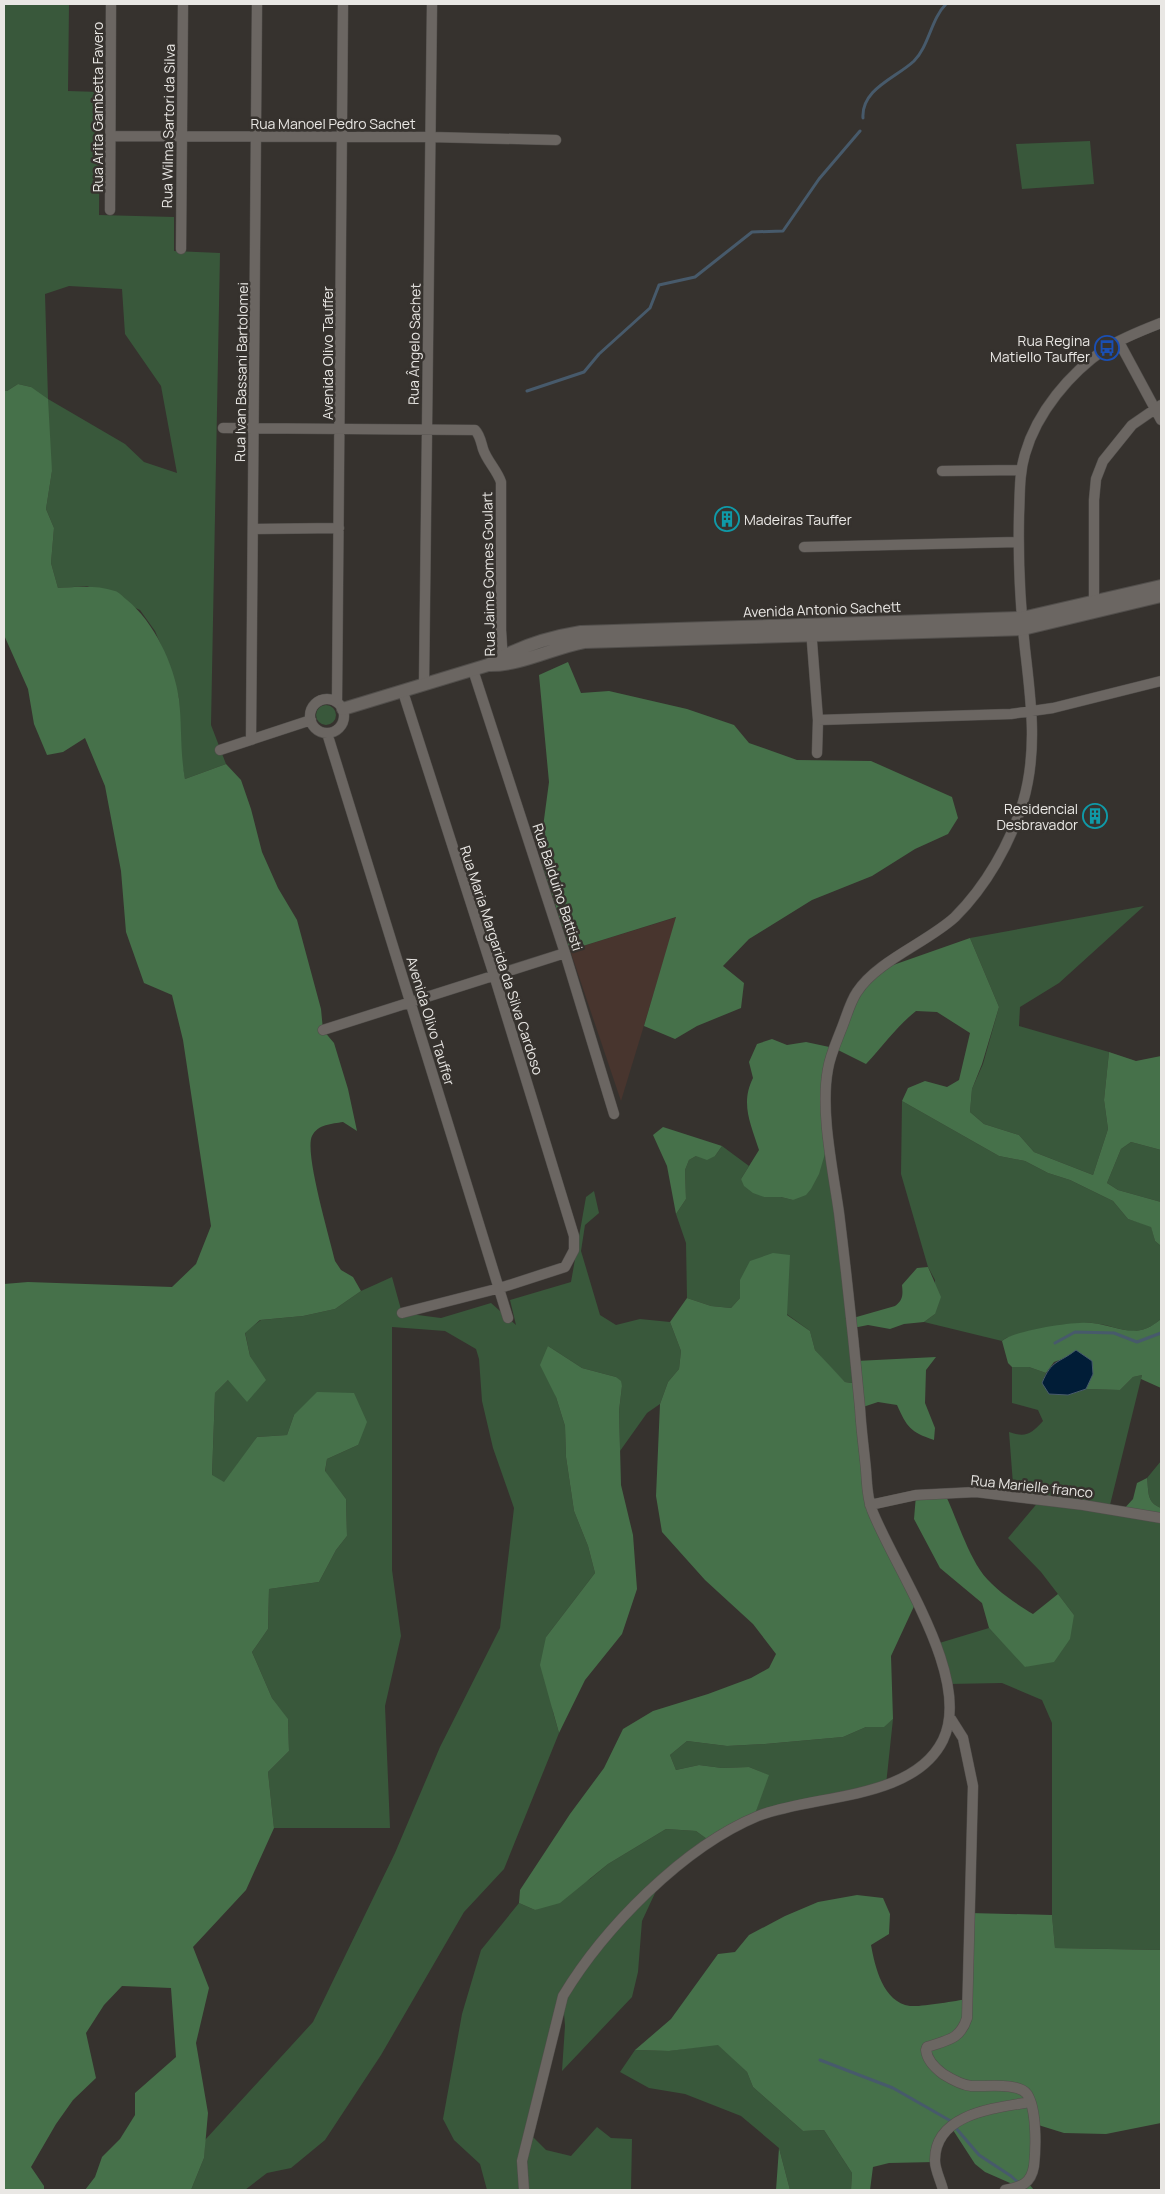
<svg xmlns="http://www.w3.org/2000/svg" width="1165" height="2194" font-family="Manrope,sans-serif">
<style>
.commercial{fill:#48352e}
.green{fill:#39583b;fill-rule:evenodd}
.forest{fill:#46714a}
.water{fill:#011d37;stroke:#475a6b}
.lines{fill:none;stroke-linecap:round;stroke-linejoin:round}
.stream{stroke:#475a6b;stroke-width:3}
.minor-casing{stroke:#524f4c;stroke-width:11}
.tertiary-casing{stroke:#524f4c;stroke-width:14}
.minor{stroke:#6b6662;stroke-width:10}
.tertiary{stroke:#6b6662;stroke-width:12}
.labels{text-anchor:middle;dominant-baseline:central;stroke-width:5;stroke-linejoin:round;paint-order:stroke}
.street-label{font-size:14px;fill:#e9e7e4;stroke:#36322e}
.poi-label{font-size:14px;fill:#e9e7e4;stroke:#36322e;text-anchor:end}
</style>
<rect width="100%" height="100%" fill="#36322e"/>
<path class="commercial" d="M677,917L621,1101L570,950Z"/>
<path class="green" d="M4,4H69L68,91L100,92L99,215L174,217V251L220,253L211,725L226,764L185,779L181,758L179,698L169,664L155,631L140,610L87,586L58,588L51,563L54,528L46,509L52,471L31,387L18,384L7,391H4ZM69,286L122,289L125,334L161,386L177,473L144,462L125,444L48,399L45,294Z
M1090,141L1094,184L1022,189L1016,144Z
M316 715a10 10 0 1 1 20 0a10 10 0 1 1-20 0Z
M1144,906L1059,983L1020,1007L1019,1026L1109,1052L1104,1100L1108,1129L1093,1175L1034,1152L1019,1135L984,1124L970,1112L972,1089L983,1064L999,1007L970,938Z
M902,1101L999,1156L1025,1161L1048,1173L1070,1180L1113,1201L1128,1219L1151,1226L1155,1241L1161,1246V1319C1135,1342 1119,1325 1092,1323C1086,1322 1079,1324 1073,1325C1050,1327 1028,1331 1006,1338L1002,1341L924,1322L935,1314V1280L928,1267L901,1174Z
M829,1140L858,1384L845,1382L828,1365L815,1350L810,1331L740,1280V1298L731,1308L711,1306L687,1298L686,1243L676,1214L686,1199L685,1170L689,1160L696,1156H715L722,1146L749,1166L741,1179L764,1197H781L793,1200Z
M1131,1142L1161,1150V1202L1118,1190L1107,1183L1121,1149Z
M594,1191L599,1213L585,1225L581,1251L600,1315L616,1325L640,1319L670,1322L681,1351L679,1369L668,1382L660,1404L647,1413L620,1451L619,1411L622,1386L616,1377L582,1368L548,1346L556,1397L565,1426L566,1457L574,1511L588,1546L595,1573L546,1637L553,1712L559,1733L504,1869L464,1912L381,2055L325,2140L291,2168L267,2173L245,2190H191L204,2158L205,2140L313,2022L395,1853L440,1747L500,1628L514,1508L493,1448L482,1401L479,1359L476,1349L445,1331L392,1327V1570L401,1636L385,1706L390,1828H274L268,1772L289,1751L288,1720L272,1698L252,1652L268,1629L269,1589L319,1582L336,1550L347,1536L346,1499L325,1472L327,1459L358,1445L294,1415L287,1435L257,1437L224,1483L212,1476L215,1393L228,1380L265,1381L250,1356L245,1332L261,1320L303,1316L335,1309L361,1291L392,1277L402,1313L441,1318L491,1303L516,1325L510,1300L571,1282L586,1197Z
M1012,1367H1029L1046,1373L1042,1383L1068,1395L1086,1389L1120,1390L1133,1377L1142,1375L1109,1509L1161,1518V1950L1055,1948L1052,1915V1723L1042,1700L1002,1683L948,1684L936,1644L989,1628L1026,1667L1074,1615L1041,1572L1008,1538L1040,1500L1014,1497L1009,1432C1026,1438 1031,1434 1043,1421L1038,1410L1012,1403Z
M1161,1461V1508C1146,1502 1149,1492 1147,1478Z
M893,1719L886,1785L754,1817L768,1775L749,1767L722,1768L699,1765L676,1770L670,1755L687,1741L727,1746L765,1744L843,1737L866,1727H883Z
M666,1829L696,1831L711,1842L662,1878L642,1921L638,1972L632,1997L562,2071L565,2026L563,1999L529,2133L546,2150L571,2156L597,2127L611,2138L632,2139L631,2190H487L480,2164L454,2140L443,2119L462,2014L481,1950L519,1903L535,1910L590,1879L608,1864Z
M718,2044L747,2072L753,2087L803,2131L824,2130L852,2173L851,2190H790L779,2148L741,2116L685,2094L649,2088L620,2072L635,2050L669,2051Z"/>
<path class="forest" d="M18,384L31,387L48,399L52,471L46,509L54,528L51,563L58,588C77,587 96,585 115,591C119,592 123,597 127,600C154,622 174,664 179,699C182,726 180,752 185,779L226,764L241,780L251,809L262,852L278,888L297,920L321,1009L323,1030L334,1043L348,1089L357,1131L343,1122C332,1124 318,1124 312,1136C304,1152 330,1239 335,1261L341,1270L353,1277L361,1291L335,1309L303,1316L260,1320L245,1333L250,1356L266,1380L247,1402L228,1380L215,1393L212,1475L224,1482L257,1437L287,1435L294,1415L317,1392L354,1393L367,1422L358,1445L327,1459L325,1471L346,1499L347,1536L336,1550L319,1582L269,1589L268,1629L252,1652L272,1698L288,1719L289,1751L268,1772L274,1828L246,1890L193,1947L209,1988L196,2043L208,2113L204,2158L191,2190H85L95,2177L102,2157L120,2139L135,2115V2093L176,2057L171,1988L122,1986L104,2005L86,2033L96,2078L73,2100L56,2124L31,2167L44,2186V2190H4V1284L28,1282L172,1287L196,1264L211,1226L183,1040L172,995L144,983L126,932L121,871L105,786L85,738L63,752L47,755L34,724L28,689L4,635V391H7Z
M568,662L581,693L609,691L687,709L734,725L749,743L797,760L871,761L952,797L958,818L948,834L915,849L872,876L812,900L749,939L723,966L744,983L741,1008L697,1026L675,1039L644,1026L676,917L570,950L542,864L541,842L549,782L539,675Z
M970,938L999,1007L982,1064L972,1089L970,1112L984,1124L1019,1135L1034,1152L1093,1175L1108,1129L1104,1100L1109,1052L1136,1061L1161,1056V1150L1131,1142L1121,1149L1107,1183L1118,1190L1161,1202V1246L1155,1241L1151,1227L1128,1219L1113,1201L1070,1180L1048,1173L1025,1161L999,1156L902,1101L908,1088L925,1081L947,1087L959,1080L970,1033L937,1012L916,1011C897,1026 883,1046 866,1064L834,1048L827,1070L829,1140L819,1174L811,1189L806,1195L793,1200L781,1197H764L753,1193L744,1186L741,1179L759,1150C751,1124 740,1104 753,1078L749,1062L757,1044L772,1039L787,1045L806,1042L834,1048L857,991L879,970Z
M663,1127L722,1146L715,1156L707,1160L696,1156L689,1160L685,1170L686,1199L676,1214L667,1166L653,1135Z
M773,1253L790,1255L787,1315L810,1331L815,1350L845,1382L858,1384L856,1361L936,1357L926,1370L925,1403L935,1428L934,1440C910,1432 907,1427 897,1405L878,1402L860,1408L870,1505L916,1602L891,1656L893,1719L884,1727H866L843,1737L765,1744L727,1746L687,1741L670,1755L676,1770L699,1765L722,1768L749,1767L769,1775L754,1817L711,1842L696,1831L666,1829L608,1864L560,1903L535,1910L519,1903L520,1890L570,1814L604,1768L623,1729L653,1711L708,1694L751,1678L769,1668L776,1654L753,1624L705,1580L662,1532L656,1496L660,1404L668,1382L679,1369L681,1351L670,1322L687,1298L711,1306L731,1308L740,1298V1280L750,1261Z
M928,1267L941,1297L935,1314L924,1322L904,1324L890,1329L868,1325L853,1328V1318L895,1306C903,1300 903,1295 902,1285L917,1268Z
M1161,1319V1388L1141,1379L1142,1375L1133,1377L1120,1390L1086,1389L1093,1374L1065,1358L1054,1362L1046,1373L1029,1367H1012L1008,1363L1002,1341C1015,1330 1075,1321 1092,1323C1119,1326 1136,1341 1161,1319Z
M548,1346L582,1368L616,1377L621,1381L622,1386L619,1411L621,1485L633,1535L637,1589L622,1634L585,1680L559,1733L540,1665L546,1637L595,1573L588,1546L574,1511L566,1457L565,1426L556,1397L540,1365Z
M1147,1478C1149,1492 1146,1502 1161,1508V1518L1122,1511L1133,1499L1137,1483Z
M945,1494C957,1519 965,1547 980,1570C991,1587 1016,1604 1033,1614L1058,1594L1074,1615L1070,1639L1054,1662L1025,1667L989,1628L982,1603L940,1568L914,1519L916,1495Z
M857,1895L883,1898L890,1914L889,1934L871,1945C875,1967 883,2002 910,2006C922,2007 954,2001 968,1999L970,1913L1052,1915L1055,1948L1161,1950V2123L1106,2134L1064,2133L1035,2124L1028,2183L1034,2190H1021L1019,2187L985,2172L975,2164L951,2127L935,2162L889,2163L873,2167L870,2190H851L852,2173L824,2130L803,2131L753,2087L747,2072L718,2045L669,2051L635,2050L671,2019L718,1954L735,1952L749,1935L785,1916L818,1902Z
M779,2148L790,2190H776Z"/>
<path class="water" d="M1076,1350L1092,1361L1093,1374L1086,1389L1068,1395L1049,1394L1042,1383C1052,1359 1058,1364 1076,1350Z"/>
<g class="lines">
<path class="stream" d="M863,118C861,89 896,78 914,61C929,46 931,19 946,4
M527,391L584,372L599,354L650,308L659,285L695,277L752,232L783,231L819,179L860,131
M1055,1343L1075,1332L1114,1333L1137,1342L1161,1333
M820,2060L893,2088L949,2120L979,2155L1011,2176L1026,2190"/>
<defs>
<path id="minor" d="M111,136L430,137L556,140
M110,210L111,4
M181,249L183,4
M1119,342L1161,420
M223,428L475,430C480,435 481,442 483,449C487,461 497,470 501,482V630L503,662
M942,471L1021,470
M253,529L339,528
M804,547L1018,542
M1094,608V500L1096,479L1103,461L1132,425L1161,405
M811,629L818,720L817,753
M473,670L565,953L614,1114
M424,685L432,4
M310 716a17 17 0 1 1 34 0a17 17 0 1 1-34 0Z
M337,702L343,4
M818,720L1011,714L1053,708L1161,681
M327,733L508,1318
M251,740L257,4
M220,750L311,720
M323,1030L565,953
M402,1313L500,1288L565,1267L574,1250V1236L494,975L403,692
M870,1505L916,1495L976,1492L1083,1505L1161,1518
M951,1719L963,1738L973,1786L967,2018C960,2040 947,2040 927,2047L926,2050C927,2060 935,2068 943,2074C951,2079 962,2085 971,2086C985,2087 1018,2082 1027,2094C1037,2109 1036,2148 1034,2166C1031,2184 1021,2187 1005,2190
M524,2190L522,2161L563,1996C604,1928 683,1847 758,1816C813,1794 913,1801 943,1740C973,1678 895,1569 872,1510C867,1498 867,1483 866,1470C864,1449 861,1428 860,1408C854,1343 847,1278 839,1213C833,1170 820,1111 828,1069C830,1056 836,1043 841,1030C846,1018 850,1002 857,992C877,961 928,942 955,917C986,886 1010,844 1023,802C1038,751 1031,701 1025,649C1020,604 1018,560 1019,515C1020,494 1019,474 1025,454C1037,412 1070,373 1105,349C1122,338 1143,330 1161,323
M943,2190C941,2181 935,2170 935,2161C934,2113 996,2108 1030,2102"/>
<path id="tertiary" d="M488,665C520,666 552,648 584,642L1023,629L1161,596
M343,709L488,665C515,648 550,637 581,632L1022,618L1161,586"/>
</defs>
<use href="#minor" class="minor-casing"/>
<use href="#tertiary" class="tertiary-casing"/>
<use href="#minor" class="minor"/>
<use href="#tertiary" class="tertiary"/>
</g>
<defs>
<symbol id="bus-ring" viewBox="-11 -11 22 22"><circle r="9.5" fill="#36322e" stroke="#1a4fb4" stroke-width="1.5"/><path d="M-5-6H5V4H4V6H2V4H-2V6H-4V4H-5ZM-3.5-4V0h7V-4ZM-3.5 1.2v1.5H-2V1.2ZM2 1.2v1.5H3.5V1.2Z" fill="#1a4fb4"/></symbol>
<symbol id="building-ring" viewBox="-11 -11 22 22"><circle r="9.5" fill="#36322e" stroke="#0f9aa8" stroke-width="1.5"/><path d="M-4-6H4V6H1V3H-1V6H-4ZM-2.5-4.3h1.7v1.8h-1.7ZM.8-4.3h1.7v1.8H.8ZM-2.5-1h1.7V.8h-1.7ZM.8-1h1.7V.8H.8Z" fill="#0f9aa8"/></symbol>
</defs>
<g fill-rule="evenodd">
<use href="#bus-ring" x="1093" y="334" width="28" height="28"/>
<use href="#building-ring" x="713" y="505" width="28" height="28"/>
<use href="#building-ring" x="1081" y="802" width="28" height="28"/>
</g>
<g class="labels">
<g class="street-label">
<text transform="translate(97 107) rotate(-90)">Rua Arita Gambetta Favero</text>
<text x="333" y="123">Rua Manoel Pedro Sachet</text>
<text transform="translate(168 126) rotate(-89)">Rua Wilma Sartori da Silva</text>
<text transform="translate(414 344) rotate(-89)">Rua Ângelo Sachet</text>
<text transform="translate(327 353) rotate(-90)">Avenida Olivo Tauffer</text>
<text transform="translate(241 372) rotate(-89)">Rua Ivan Bassani Bartolomei</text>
<text transform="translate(488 574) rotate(-91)">Rua Jaime Gomes Goulart</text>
<text transform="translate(822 609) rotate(-2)">Avenida Antonio Sachett</text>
<text transform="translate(558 887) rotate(72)">Rua Balduíno Battisti</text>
<text transform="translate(502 960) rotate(72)">Rua Maria Margarida da Silva Cardoso</text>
<text transform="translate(431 1021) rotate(73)">Avenida Olivo Tauffer</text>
<text transform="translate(1032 1486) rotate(6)">Rua Marielle franco</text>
</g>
<g class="poi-label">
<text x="1090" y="340">Rua Regina<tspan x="1090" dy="16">Matiello Tauffer</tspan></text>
<text x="744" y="519" text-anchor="start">Madeiras Tauffer</text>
<text x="1078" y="808">Residencial<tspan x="1078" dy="16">Desbravador</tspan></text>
</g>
</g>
<rect width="1165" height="2194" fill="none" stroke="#e9e7e4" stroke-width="10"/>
</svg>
